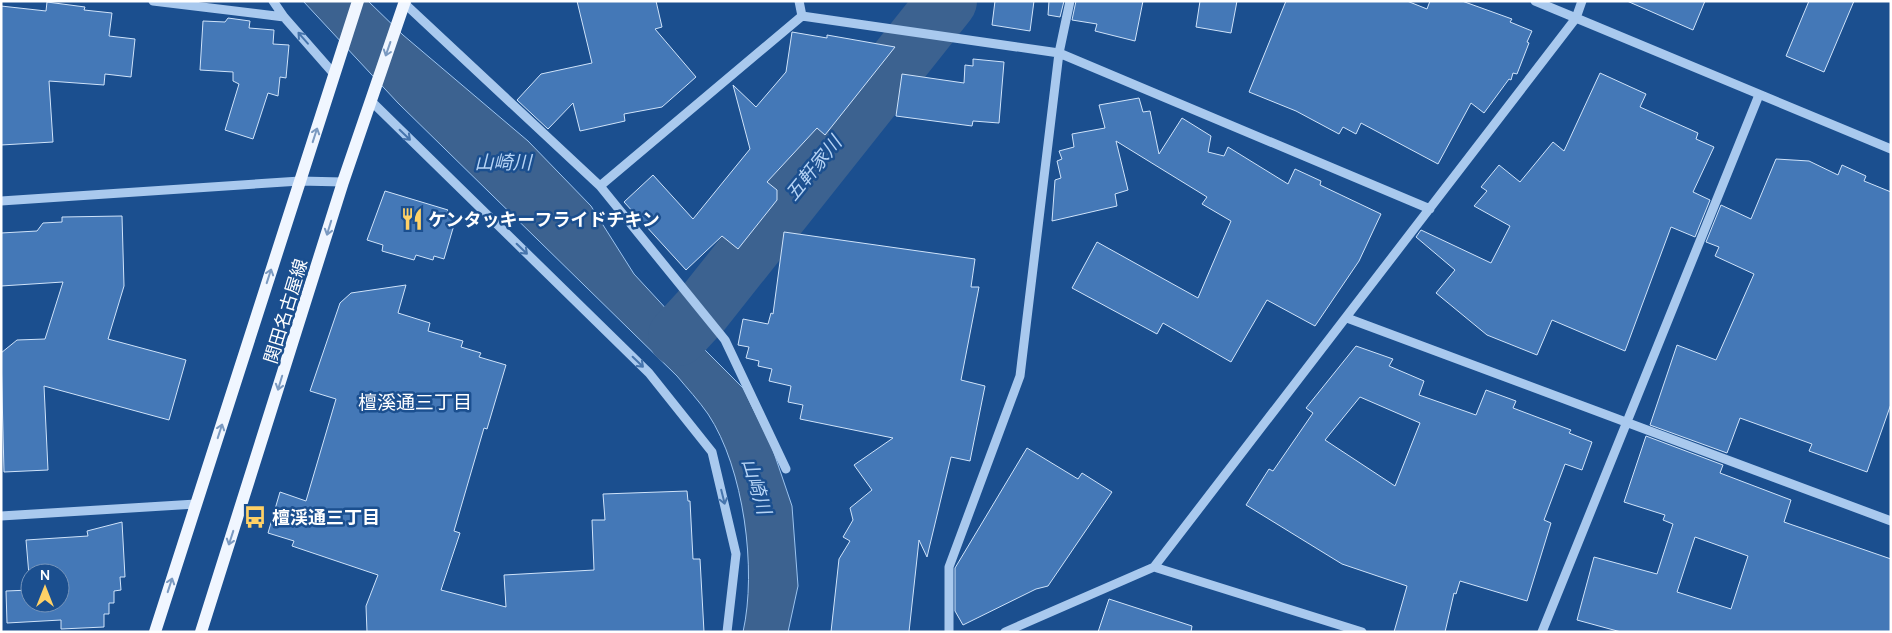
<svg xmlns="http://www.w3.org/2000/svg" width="1892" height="633" font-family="Manrope,'Noto Sans JP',sans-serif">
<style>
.water{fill:#3c6290;stroke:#9cc4f0}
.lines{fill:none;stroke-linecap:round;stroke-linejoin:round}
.river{stroke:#3c6290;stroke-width:60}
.building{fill:#4478b7;stroke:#cfe3fa;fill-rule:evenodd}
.minor{stroke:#a9c9ee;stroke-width:9}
.major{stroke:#f0f6ff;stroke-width:12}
.oneway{stroke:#4674ac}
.oneway2{stroke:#7b9ac1}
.labels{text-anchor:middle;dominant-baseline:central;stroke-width:5;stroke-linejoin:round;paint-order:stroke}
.poi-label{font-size:18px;font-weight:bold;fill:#fff;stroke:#1b4f8f;text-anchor:start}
.street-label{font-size:18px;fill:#fff;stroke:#1b4f8f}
.water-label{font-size:19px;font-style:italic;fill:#b5d3f5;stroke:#1b4f8f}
.neighbourhood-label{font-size:19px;fill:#fff;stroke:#1b4f8f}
</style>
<rect width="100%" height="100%" fill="#1b4f8f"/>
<path class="water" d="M303,1H368L403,35L528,141L591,206L634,274L695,340L743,388L772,447L792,506L798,586L788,632H743C757,570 744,468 708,414C699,401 687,388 677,376L398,103Z"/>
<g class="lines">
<path class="river" d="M678,336L701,311L947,1"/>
</g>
<path class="building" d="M577,1H656L662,27L655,29L696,77L662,107L624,114L625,121L580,131L573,103L548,129L517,100L541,74L592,63Z
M995,1H1034L1030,31L992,25Z
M1049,1H1064L1060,17L1048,15Z
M1076,1H1143L1135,41L1095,31L1097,24L1072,20Z
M1200,1H1237L1231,33L1196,27Z
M1286,1H1407L1427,9L1430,1H1462L1512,19L1510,22L1532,31L1527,42L1529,43L1517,74L1513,73L1511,80L1509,79L1484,113L1471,103L1438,164L1361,123L1356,134L1343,127L1339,134L1296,111L1249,92Z
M1627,1H1705L1693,30Z
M1809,1H1854L1824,72L1786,56Z
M47,2L85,7L84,10L112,13L109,36L135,39L131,77L105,74L104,85L49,81L53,142L1,145V6L46,11Z
M228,18L250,21L249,28L274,30L273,44L289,45L286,78L280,77L278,96L268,93L253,139L225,130L239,84L233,81V72L200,70L203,21L225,22Z
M792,32L827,38V35L895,47L825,135L817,128L767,182L777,190V200L738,249L722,236L686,270L624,202L653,175L693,219L750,149L733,85L756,107L786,72Z
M973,59L1004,62L999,123L973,121L972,126L896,116L902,74L964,83L965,65L973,66Z
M1600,73L1646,94L1640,107L1698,133L1696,139L1714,147L1693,192L1710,200L1695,237L1671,227L1625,351L1552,320L1537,355L1487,335L1436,293L1455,270L1416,237L1421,230L1491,263L1510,226L1474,206L1487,191L1481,187L1499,165L1520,182L1553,142L1564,151Z
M1139,98L1143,112L1150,111L1159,154L1182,118L1211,136L1208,152L1224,156L1228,147L1288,184L1295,169L1321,181L1320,185L1381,214L1359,261L1315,326L1267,300L1231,362L1163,323L1157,334L1072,288L1097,242L1198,298L1231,221L1202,204L1207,197L1116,141L1128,190L1115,194L1117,206L1052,221L1055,180L1061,178L1057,161L1062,159L1059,151L1074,147L1072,134L1105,128L1099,105Z
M1776,159L1809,161L1838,175L1842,165L1866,176L1864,181L1891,192V404L1867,472L1809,451L1812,444L1740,418L1727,453L1650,425L1677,345L1716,360L1754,274L1715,256L1719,247L1706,242L1721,205L1751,219Z
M385,191L448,210L446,215L456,218L444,259L434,256L433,260L416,255L414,260L382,251L383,245L367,240Z
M122,216L124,286L108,339L186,360L169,420L44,386L48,470L4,472L1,353L17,340L45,339L63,282L1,286V233L37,231L43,223L62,222V217Z
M784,232L975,259L971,287H979L961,380L985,386L970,461L951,457L927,557L919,540L909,632H831L839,559L850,541L843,537L853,520L850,508L872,490L854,465L893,438L800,419L803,405L788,402L791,386L769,381L772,369L758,366L759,361L746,358L749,347L738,345L743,319L768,324L771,313L773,314Z
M406,285L398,313L430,323L428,331L463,341L461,347L481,353L479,357L506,365L487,429L484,428L454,531L460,533L441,590L506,607L504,575L594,570L592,520H605L603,494L687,491L688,501H690L693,559H700L704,632H367L366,606L378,575L292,546L294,541L268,533L280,492L306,501L336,399L310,391L340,303L351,293Z
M1356,346L1393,359L1389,366L1424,381L1419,395L1476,415L1486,390L1516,401L1513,408L1571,430L1569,433L1592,442L1582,470L1565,464L1544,520L1551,523L1527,601L1460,581L1456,594L1454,593L1445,632H1394L1407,586L1342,564L1246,505L1269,469L1273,471L1313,413L1306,408ZM1360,397L1420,423L1395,486L1325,440Z
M1646,436L1723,465L1720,473L1791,500L1784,522L1891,559V632H1621L1577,620L1594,557L1657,574L1673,524L1663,520L1665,515L1624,502ZM1695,537L1748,556L1731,609L1677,592Z
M1027,448L1078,479L1082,473L1112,492L1048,586L1036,589L963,625L955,611V568Z
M122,522L125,577H120L121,590L114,591V603H109V614H104V627L61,629V620L7,623L6,591L30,590V603H60V573H30V587L26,540L88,536L87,531Z
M1109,599L1192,626L1191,632H1098Z"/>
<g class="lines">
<path class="minor" d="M153,1L284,17
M273,1L284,17L334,74
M1582,1L1576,18L1891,149
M404,3L600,186L725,340L786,469
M802,16L1059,53L1430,209
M371,101L649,373L712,452L736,554L727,632
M600,186L802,16L799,1
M1,201L300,181L343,182
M1347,318L1891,521
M1,516L196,504
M1154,567L1362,632
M949,632V567L1020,376L1059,53L1070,1
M1005,632L1154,567L1576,18L1535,1
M1542,632L1759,95"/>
<path class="major" d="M155,632L358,1
M201,632L343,182L405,1"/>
</g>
<defs><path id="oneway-shaft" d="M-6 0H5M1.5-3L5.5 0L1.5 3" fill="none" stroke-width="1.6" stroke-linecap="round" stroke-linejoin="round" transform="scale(1.25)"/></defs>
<g class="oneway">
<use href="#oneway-shaft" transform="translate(303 38) rotate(-131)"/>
<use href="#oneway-shaft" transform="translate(405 135) rotate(44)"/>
<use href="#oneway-shaft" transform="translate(522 249) rotate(44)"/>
<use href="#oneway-shaft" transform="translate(638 362) rotate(44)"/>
<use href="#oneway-shaft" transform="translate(723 497) rotate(76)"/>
</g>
<g class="oneway2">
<use href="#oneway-shaft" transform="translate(388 49) rotate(109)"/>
<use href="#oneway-shaft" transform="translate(315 135) rotate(-72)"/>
<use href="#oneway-shaft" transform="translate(329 228) rotate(107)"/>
<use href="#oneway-shaft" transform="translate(269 276) rotate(-72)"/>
<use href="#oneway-shaft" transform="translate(280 383) rotate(107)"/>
<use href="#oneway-shaft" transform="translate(220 431) rotate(-72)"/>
<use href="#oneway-shaft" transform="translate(231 538) rotate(108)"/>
<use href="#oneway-shaft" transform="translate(170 585) rotate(-72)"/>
</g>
<defs>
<symbol id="restaurant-bare" viewBox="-9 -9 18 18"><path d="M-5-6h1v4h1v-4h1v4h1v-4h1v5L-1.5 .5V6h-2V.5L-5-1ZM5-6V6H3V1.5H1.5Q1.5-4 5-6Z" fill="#ffd166" stroke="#1b4f8f" stroke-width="2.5" paint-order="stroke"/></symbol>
<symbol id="bus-bare" viewBox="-9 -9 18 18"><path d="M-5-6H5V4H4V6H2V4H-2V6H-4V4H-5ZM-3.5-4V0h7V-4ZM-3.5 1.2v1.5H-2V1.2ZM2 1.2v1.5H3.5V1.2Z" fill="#ffd166" stroke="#1b4f8f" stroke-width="2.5" paint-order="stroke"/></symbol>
</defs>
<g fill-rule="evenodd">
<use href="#restaurant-bare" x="396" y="203" width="32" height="32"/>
<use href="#bus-bare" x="239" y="501" width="32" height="32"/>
</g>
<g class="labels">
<g class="poi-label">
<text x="428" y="219">ケンタッキーフライドチキン</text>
<text x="272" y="517">檀渓通三丁目</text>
</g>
<g class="street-label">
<text transform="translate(285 311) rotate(-73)">関田名古屋線</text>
</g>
<g class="water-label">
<text x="503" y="162">山崎川</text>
<text transform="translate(813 168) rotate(-51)">五軒家川</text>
<text transform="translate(757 486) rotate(73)">山崎川</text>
</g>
<g class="neighbourhood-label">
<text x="415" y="402">檀溪通三丁目</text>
</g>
</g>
<rect width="1892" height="633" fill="none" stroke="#ffffff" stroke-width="5"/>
<g transform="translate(45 588)"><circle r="24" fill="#1b4f8f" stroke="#7695bc"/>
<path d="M0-4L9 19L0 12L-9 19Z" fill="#ffd166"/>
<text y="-8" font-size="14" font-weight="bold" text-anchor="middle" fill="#ffffff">N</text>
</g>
</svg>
